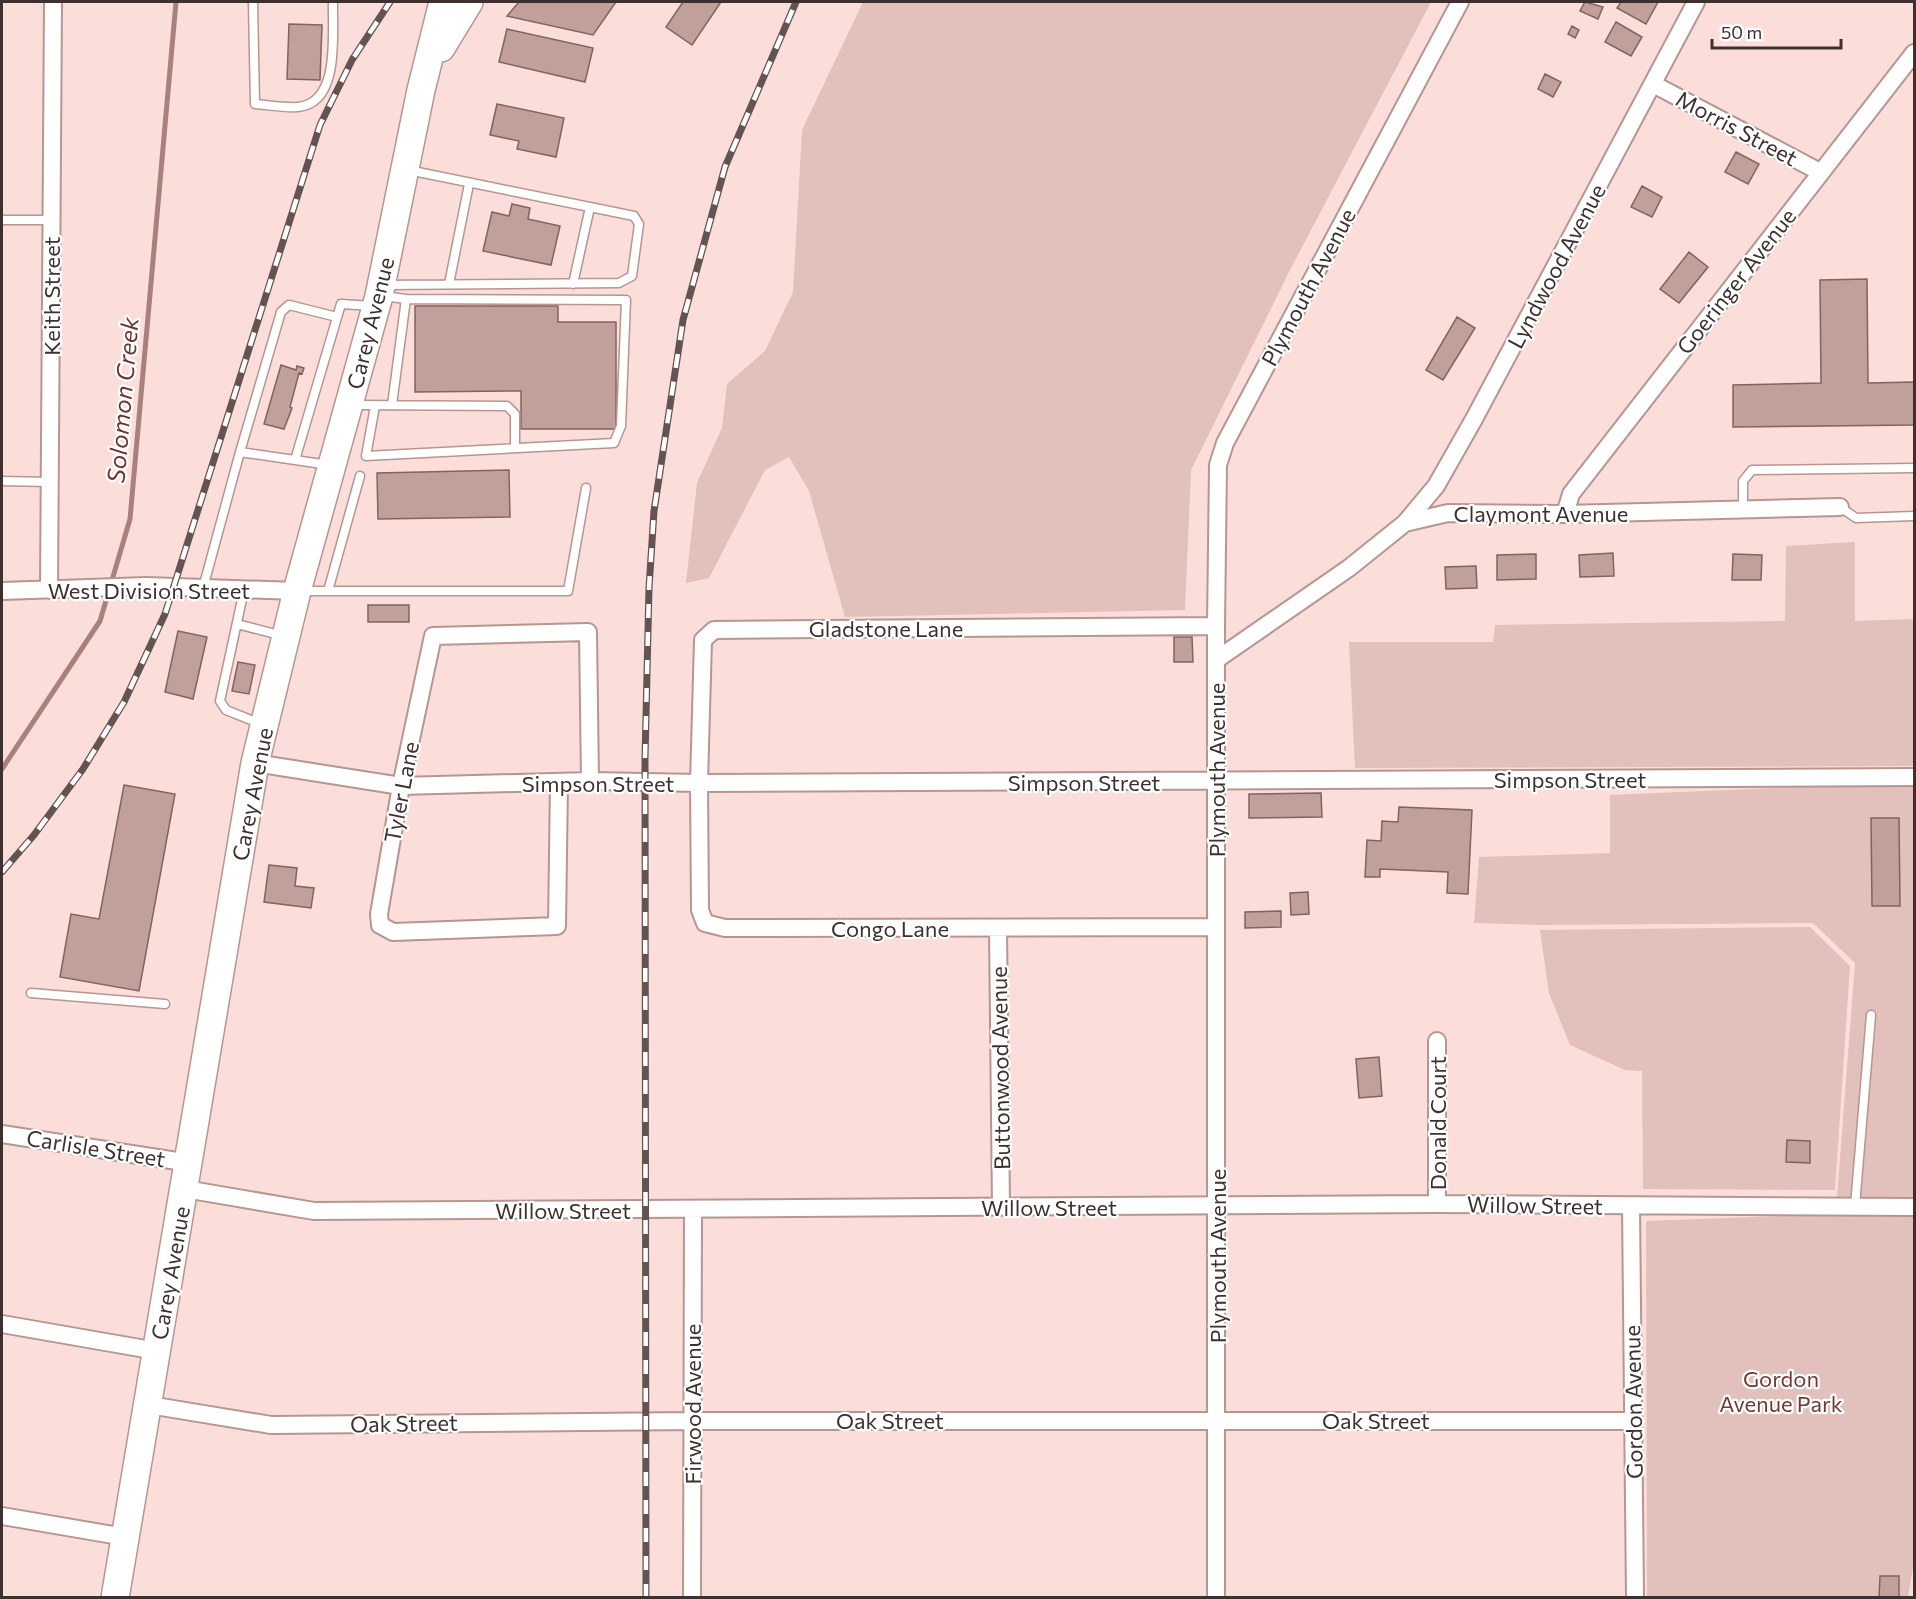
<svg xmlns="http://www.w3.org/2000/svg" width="1916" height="1599" font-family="Commissioner,sans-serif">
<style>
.green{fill:#e2c0bc}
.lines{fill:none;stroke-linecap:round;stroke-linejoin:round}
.stream{stroke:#a9817c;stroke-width:5}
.building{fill:#c19f9a;stroke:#82635f;stroke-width:1.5}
.service-casing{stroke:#b79591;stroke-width:11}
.minor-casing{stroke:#b79591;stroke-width:20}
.primary-casing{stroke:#b79591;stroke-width:30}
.service{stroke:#fff;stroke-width:8}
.minor{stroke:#fff;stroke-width:16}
.primary{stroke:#fff;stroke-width:27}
.rail-casing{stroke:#645451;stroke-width:7}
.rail{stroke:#fff;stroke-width:4.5;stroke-dasharray:14;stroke-linecap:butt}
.labels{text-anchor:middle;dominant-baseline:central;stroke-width:4.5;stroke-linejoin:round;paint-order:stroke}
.street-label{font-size:22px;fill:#3d302e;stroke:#fff}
.park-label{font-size:22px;fill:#713933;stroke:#fff}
.water-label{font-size:24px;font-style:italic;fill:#6d352f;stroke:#fff}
</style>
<rect width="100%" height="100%" fill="#fbdeda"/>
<path class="green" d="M863,2H1431L1291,268L1191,470L1185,610L845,617L809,491L789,457L765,470L709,578L686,583L697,483L722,428L727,384L765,351L793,292L802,130Z
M1855,542V621L1914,619V766L1355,768L1349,642H1493L1495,625L1785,621L1786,546Z
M1914,785V1202L1837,1197L1855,963L1813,923L1541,925L1474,923L1479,857L1610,853V795L1800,787Z
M1810,927L1850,966L1835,1190L1643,1189L1642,1071L1625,1070L1570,1045L1549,993L1540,930Z
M1914,1211V1561L1908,1597H1647L1646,1221Z"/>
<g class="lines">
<path class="stream" d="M2,769L100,621L130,519L176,2"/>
</g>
<path class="building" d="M519,2H616L593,35L507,16Z
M683,2H721L692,45L666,27Z
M1585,2L1603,7L1598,19L1580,11Z
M1621,2H1658L1646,24L1617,8Z
M1616,22L1642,37L1631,56L1605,42Z
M289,24L322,25L320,80L287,79Z
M1572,26L1579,30L1575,38L1568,34Z
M507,29L593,48L585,82L499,62Z
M1545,74L1561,82L1553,97L1538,89Z
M497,104L564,118L556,157L517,149L519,141L490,135Z
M1736,152L1759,164L1748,184L1725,172Z
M1642,186L1662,197L1652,217L1631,207Z
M512,204L530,208L528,219L560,226L551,265L483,251L492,212L509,216Z
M1689,252L1708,267L1679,303L1660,289Z
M1867,279L1868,383L1914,382V425L1733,427V385L1821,383L1820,280Z
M415,306H558V322H616V429H521V391L415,392Z
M1457,317L1475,328L1443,380L1426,370Z
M281,365L296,370L297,366L304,368L302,374L299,373L290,407L292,408L284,429L264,424Z
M509,470L510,517L378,519L377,473Z
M1613,553L1614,576L1580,577L1579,555Z
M1536,554V579L1497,580V555Z
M1733,554L1762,555L1761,580H1732Z
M1476,566L1477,588L1446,589L1445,567Z
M368,605H409V622H368Z
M178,631L207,637L193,699L165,692Z
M1174,637H1192L1193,662H1174Z
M238,662L255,665L249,694L232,691Z
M124,785L175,794L139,991L60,977L71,914L99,919Z
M1321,793L1322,817L1249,818V794Z
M1399,807L1472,810L1468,894L1447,893L1448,872L1380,869V877H1365L1367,840L1381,841L1382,821L1398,822Z
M1871,818H1899L1900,906H1872Z
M269,865L297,868L295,886L314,888L311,908L264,902Z
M1308,892L1309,914L1291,915L1290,893Z
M1281,911V927L1245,928V912Z
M1379,1057L1382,1096L1359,1098L1356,1059Z
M1787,1140L1810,1141V1163L1786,1162Z
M1880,1576H1899V1598H1879Z"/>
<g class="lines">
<defs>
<path id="service" d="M253,2L255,104C269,105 284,108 298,107C341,103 332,33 333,2
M2,220H52
M449,284L469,184
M573,284L590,207
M384,285L619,283L632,276L639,224L634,216L408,170
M353,405L507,406L515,414V448
M392,405L406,299
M375,406L366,456L614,443L621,426L626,300L406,299L383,296
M240,452L281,312L289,305L337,317
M295,460L341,304L373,306
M2,481L50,482
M1840,507L1856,518L1914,516
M1743,510V481L1752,470L1914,468
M203,588L240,452L329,465
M244,590L220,701L226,710L261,724
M300,591H568L586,488
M328,591L360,476
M237,624L283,636
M31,993L165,1004
M1855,1206L1871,1015"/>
<path id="minor" d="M1653,84L1820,172
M1565,514L1571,494L1914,53
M1405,523L1436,486L1474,419L1696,2
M49,590L53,2
M2,591L146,586L297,591
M1216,660L1349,568L1405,523L1448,513L1565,514L1840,507
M255,763L401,786L590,781L699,783L1914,777
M559,782L557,926L393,932L380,925L379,914L401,786L433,636L588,632L590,781
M1216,927L725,928L705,923L700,910L699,783L703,640L714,630L1216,626
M998,928L1001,1207
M2,1134L190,1163
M185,1189L314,1211L1437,1204L1914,1207
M1437,1204V1041
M1631,1206L1635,1598
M2,1324L157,1351
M149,1405L271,1425L691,1421H1633
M2,1516L125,1537
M692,1598L693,1210
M1216,1598V626L1218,465L1225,443L1460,2"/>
<path id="primary" d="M441,48L469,2
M115,1598L255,763L297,591L379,296L421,90L443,2"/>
</defs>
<use href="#service" class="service-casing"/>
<use href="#minor" class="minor-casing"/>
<use href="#primary" class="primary-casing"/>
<use href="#service" class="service"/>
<use href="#minor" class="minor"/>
<use href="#primary" class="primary"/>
<defs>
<path id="rail" d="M2,872L34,835L83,769L124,702L165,614L320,125L352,60L390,2
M646,1598L645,759L649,588L654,511L683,320L725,167L796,2"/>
</defs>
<use href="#rail" class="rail-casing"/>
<use href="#rail" class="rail"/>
</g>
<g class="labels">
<g class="street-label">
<text transform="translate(1737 128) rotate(28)">Morris Street</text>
<text transform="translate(1556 266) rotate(-62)">Lyndwood Avenue</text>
<text transform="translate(1736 281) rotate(-52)">Goeringer Avenue</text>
<text transform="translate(1308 287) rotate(-62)">Plymouth Avenue</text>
<text transform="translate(51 296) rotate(-90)">Keith Street</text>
<text transform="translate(370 323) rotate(-76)">Carey Avenue</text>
<text x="1541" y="513">Claymont Avenue</text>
<text x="149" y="590">West Division Street</text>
<text x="886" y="628">Gladstone Lane</text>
<text transform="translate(1216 770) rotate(-90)">Plymouth Avenue</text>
<text x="1570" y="779">Simpson Street</text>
<text x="1084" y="782">Simpson Street</text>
<text x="598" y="783">Simpson Street</text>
<text transform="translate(401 792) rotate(-79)">Tyler Lane</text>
<text transform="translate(252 794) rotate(-79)">Carey Avenue</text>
<text x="890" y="928">Congo Lane</text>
<text transform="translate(1000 1068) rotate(-91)">Buttonwood Avenue</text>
<text transform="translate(1437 1123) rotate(-90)">Donald Court</text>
<text transform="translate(96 1148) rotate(9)">Carlisle Street</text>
<text transform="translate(1535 1205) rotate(1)">Willow Street</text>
<text x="1049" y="1207">Willow Street</text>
<text x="563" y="1210">Willow Street</text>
<text transform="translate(1217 1256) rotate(-90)">Plymouth Avenue</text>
<text transform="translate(170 1273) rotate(-80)">Carey Avenue</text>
<text transform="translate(1633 1402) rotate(-91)">Gordon Avenue</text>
<text transform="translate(692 1404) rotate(-90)">Firwood Avenue</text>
<text x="890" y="1420">Oak Street</text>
<text x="1376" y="1420">Oak Street</text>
<text transform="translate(404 1423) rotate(-1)">Oak Street</text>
</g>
<g class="park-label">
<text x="1781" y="1378">Gordon<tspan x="1781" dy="25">Avenue Park</tspan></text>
</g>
<g class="water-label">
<text transform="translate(122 400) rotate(-85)">Solomon Creek</text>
</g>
</g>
<rect width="1916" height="1599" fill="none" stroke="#3d302e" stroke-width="6"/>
<path d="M1712 39v9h129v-9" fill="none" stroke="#3d302e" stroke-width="3"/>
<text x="1721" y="39" font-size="18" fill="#3d302e" stroke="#ffffff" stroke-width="4.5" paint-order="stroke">50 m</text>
</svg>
